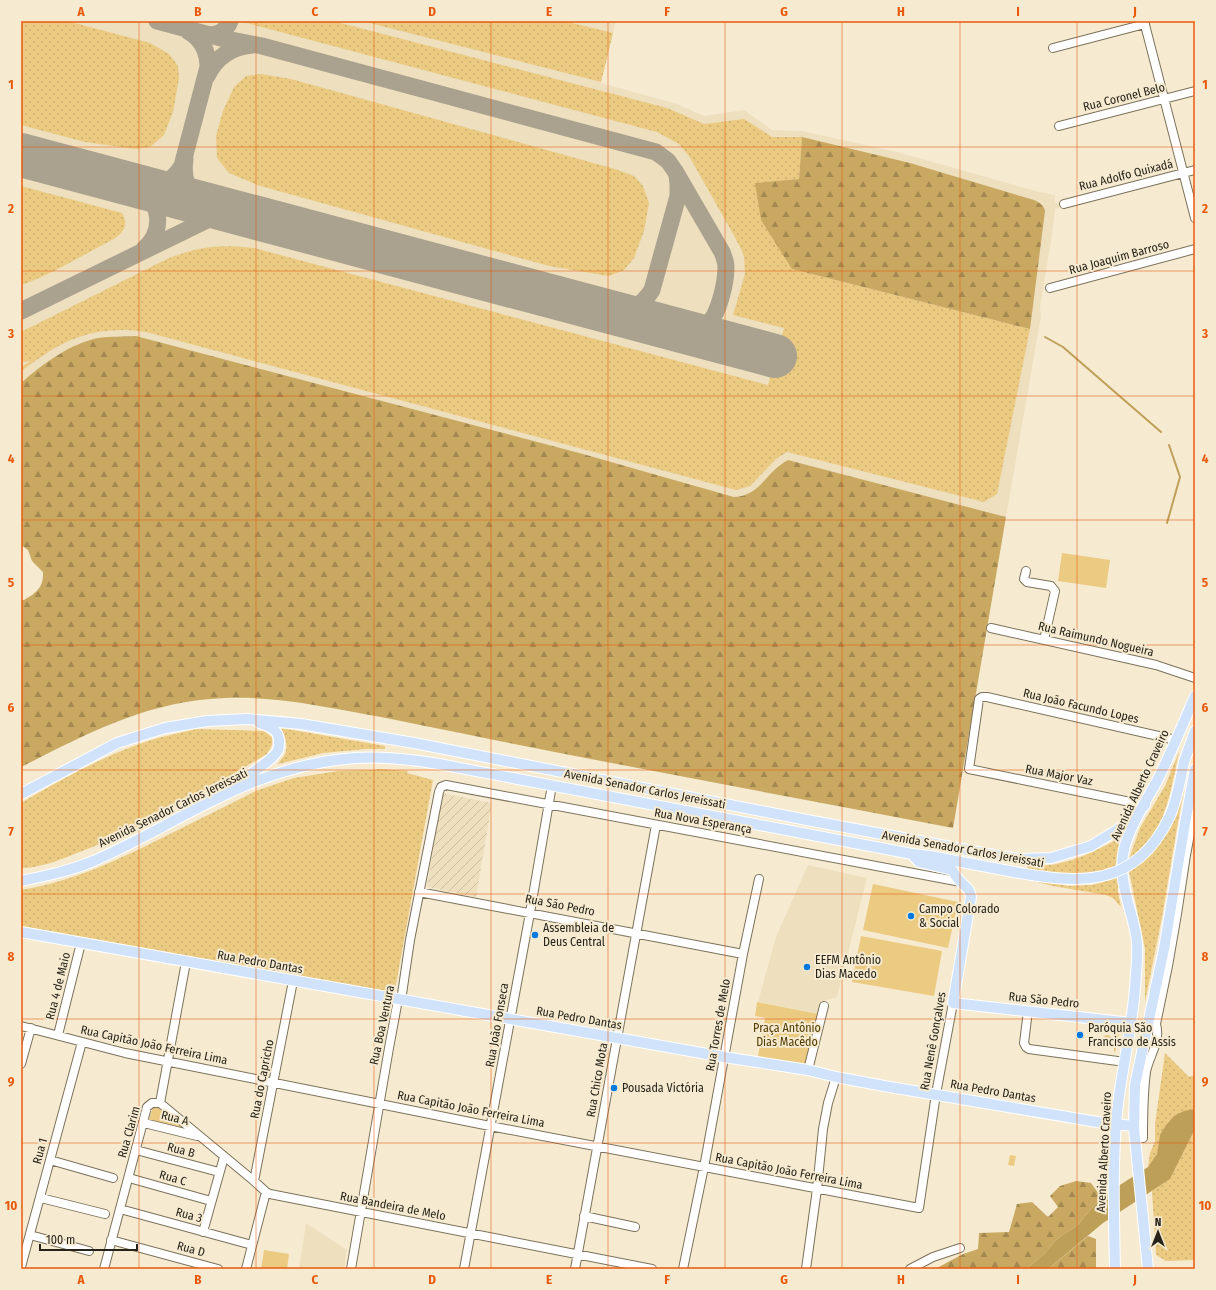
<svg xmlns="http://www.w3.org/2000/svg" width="1216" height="1290" font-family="'Fira Sans Condensed',sans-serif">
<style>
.built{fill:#eedfbe}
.industrial{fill:url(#industrial-furrows)}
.grass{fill:url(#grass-dots)}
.forest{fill:url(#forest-firs)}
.park{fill:#ebca82}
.water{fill:#be9f57}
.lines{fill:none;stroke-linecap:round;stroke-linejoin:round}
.stream{stroke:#be9f57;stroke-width:2}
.taxiway{stroke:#aaa28e;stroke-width:17}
.runway{stroke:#aaa28e;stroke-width:44}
.minor-casing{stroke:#7c725b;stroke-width:10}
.major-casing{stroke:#fff;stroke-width:12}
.minor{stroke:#fff;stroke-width:8}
.major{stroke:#d0e3fa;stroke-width:10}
.major-bridge-casing{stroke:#fff;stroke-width:12;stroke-linecap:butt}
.major-bridge{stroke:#d0e3fa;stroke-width:10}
.grid{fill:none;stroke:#e8590c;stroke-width:1;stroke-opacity:0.55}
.poi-dot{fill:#0179df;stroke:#f6ebd1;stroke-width:1.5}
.labels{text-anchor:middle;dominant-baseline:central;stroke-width:4;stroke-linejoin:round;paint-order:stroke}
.street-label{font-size:12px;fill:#272319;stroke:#f6ebd1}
.poi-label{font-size:12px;fill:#272319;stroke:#f6ebd1;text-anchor:start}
.park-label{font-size:12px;fill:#513b00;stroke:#f6ebd1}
.neatline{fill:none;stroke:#e8590c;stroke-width:1.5}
.grid-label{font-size:13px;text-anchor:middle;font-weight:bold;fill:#e8590c}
</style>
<defs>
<pattern id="industrial-furrows" width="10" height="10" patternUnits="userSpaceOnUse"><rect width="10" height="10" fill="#eedfbe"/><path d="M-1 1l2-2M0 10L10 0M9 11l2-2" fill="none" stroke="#ccbfa3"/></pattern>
<pattern id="grass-dots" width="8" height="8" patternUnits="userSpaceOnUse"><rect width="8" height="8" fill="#ebca82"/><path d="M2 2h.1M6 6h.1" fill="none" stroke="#caad70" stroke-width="1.8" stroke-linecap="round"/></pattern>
<pattern id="forest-firs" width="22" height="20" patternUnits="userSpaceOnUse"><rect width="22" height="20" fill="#c9a961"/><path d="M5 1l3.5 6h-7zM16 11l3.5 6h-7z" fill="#a3894f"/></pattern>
</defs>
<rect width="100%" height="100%" fill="#f6ebd1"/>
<path class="built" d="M21,21H616L601,83L677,104L704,116L744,110L772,130L802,131L897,152L1039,192L1055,195V203H1059V208L1055,209L1052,235L1040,307L1041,316L1006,517L788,460L780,464L752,493L742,497H734L583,454L21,383Z
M808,865L867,878L837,997L820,1002L818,1014L758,1002L776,937Z
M306,1223L347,1250L344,1269H299Z"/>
<path class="industrial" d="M442,793L492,803L476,897L427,887Z"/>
<path class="grass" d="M21,21H67L150,43L169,54L178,66L179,78L173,112L164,135L150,147L136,149L85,142L21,125Z
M243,21H333L667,108L704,124L744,119L772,137H802L799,179L755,183L792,269L1030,329L997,494L984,502L787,452L776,459L750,486L736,490L146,332C105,326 74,334 41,357C34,362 27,366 21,372V367L31,361L21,362V332L167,259C199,246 220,244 254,248L768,385L784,328L733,315L745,274L744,257L741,249L732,232L689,156L679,144L657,132L243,22Z
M362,21H564L613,33L601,82Z
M261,74L291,79L615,169L634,176L643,186L649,203L644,231L634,258L624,270L609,276L549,266L257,185L229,173L217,158L216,136L223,111L234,87L246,76Z
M21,186L122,213C126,220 127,226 121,233C115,240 103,244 95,249C71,262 47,276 21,285Z
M281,728L385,746V749H366L323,753L278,764C279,761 282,759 284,756C290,745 284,736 281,728Z
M196,729L264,731L272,737V745L267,754C205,790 145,828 77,853C60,860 40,868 21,868V803C61,779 104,756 148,741C164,736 180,733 196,729Z
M1179,752C1171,790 1165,837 1129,859L1140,828L1165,786Z
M1191,752L1178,822L1162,917L1145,1002V949L1129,871C1174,844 1178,799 1191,752Z
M380,769L408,771L407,773L433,780L395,990L388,992L21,926V890C72,882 118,860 164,837C195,821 227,806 258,790L294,778L338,771L372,770Z
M1116,840L1119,844L1117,861L1120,865L1095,874L1062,875L1026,869L1028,866C1063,867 1086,856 1116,840Z
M1118,878V892L1121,907L1113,898L1106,895L1053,886L1025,879L1069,886L1092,885Z
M1120,1029L1115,1053C1113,1047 1113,1036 1116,1031Z
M1102 1040a5 5 0 1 1 10 0a5 5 0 1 1-10 0Z
M1165,1053L1189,1077L1195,1075V1109C1179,1113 1167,1118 1161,1135C1158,1140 1159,1148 1157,1154C1155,1158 1151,1163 1148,1167L1150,1153L1155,1141V1124Z
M1195,1132V1260L1166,1261L1156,1255L1152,1191L1170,1179L1193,1133Z"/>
<path class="forest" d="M802,137L910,163L1034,200C1040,203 1044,205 1045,211L1030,329L792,269L761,220L755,183L799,179Z
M136,336L583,454L734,497C761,496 766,471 788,460L1006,517L953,828C802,799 650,771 499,741C449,731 399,720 348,711C300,702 259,695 210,699C139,705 83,736 21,767V600H24C36,593 44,587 43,572L32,561L28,550L21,545V383C43,364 69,344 98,338C110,336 124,337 136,336Z
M1076,1181L1091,1183L1101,1197L1078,1225L1057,1239L1045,1253L1027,1269H935L963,1254L978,1249L979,1233L1009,1232L1017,1204L1032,1202L1048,1217L1058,1207L1050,1196L1060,1186Z
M1088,1236L1096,1239V1269H1048Z"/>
<path class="park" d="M1062,553L1110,560L1106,588L1058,581Z
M873,884L958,902L948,948L863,930Z
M861,936L942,951L934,996L852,982Z
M757,1002L818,1014L807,1063L803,1066L759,1058L758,1056L765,1018L755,1016Z
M154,1104L185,1129L148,1123Z
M1010,1155L1016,1156L1014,1166L1008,1165Z
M264,1250L289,1254L287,1269H261Z"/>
<path class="water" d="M1195,1109V1132L1193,1133L1170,1179L1103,1223L1048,1269H1027L1045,1253L1057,1239L1078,1225L1101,1197L1148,1167L1157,1154L1160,1135L1166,1125L1174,1116L1184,1111Z"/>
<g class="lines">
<path class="stream" d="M1045,337L1063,347L1161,432
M1167,523L1180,477L1169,445"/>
<path class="taxiway" d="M157,21L221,38L262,46L656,152L668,161L675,171L722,252C724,257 726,262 726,267C726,281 719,317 706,325C697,330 683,330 673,329
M208,35C219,35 226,31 230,21
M207,76C216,57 231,47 252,45
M185,159C180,198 202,202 233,211
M129,184C152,188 168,189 182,166L208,67C208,51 202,39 188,31
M133,185C160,197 167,230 143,250
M21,311L215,216L228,212L237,213
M606,311C626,313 641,308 652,290L678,196V184L677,175"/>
<path class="runway" d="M21,155L775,356"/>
<defs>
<path id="minor" d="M1144,21L1195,218
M1053,48L1145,24
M1059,126L1195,91
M1064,204L1195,170
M1050,288L1195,249
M1026,571L1024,579L1027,582L1051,586L1055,591L1044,640
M991,628L1156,665L1195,678
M1145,805L969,769L979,699L982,697H987L1176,740
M419,892L743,954
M1028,1011L1024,1043L1026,1047L1029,1049L1125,1062
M21,1026L125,1053L490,1126L919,1208L936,1094L953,1003
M58,1035L81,943
M21,1064L31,1028
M808,1070L824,1006
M160,1103L254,1181L266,1192L270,1194L652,1269
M144,1123L197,1136
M1143,1138C1143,1116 1143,1094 1146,1072C1149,1055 1161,1043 1156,1024L1168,966L1177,914L1186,855L1195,807
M136,1150L219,1172
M50,1160L113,1178
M129,1178L211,1201
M254,1181L293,981
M41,1198L105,1214
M120,1209L252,1245
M584,1216L635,1227
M203,1232L224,1157
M30,1235L89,1251
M111,1240L218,1269
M21,1267L82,1042
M104,1269L147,1107L152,1103H160L186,962
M246,1269L266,1192
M351,1269L389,1048L397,1005L402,994L410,940L439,792L441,787L446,785L961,882
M464,1269L530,913L552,785
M575,1269L656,825
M683,1269L705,1162L743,954L759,879
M806,1269L817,1189L823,1129L828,1103L836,1077
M910,1269L933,1257L960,1248"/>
<path id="major" d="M1184,762L1195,731
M230,788C241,780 274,760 278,750C279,747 279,743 279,740C278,729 269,726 259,723
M21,794L117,743L165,728L207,721L247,719L301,724L414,743L807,820L994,855L1020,859L1051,858L1091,846L1117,830L1130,820L1145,805
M912,854L919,862L952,870C954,873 957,878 960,881C965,887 970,888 971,897L953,1003L1132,1023
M21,881C45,876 69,871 91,862C134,844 174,819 216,799C257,778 308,761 355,758C383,756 411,759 439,764L912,854L930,856L1014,872
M21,932L724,1057L808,1070L836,1077L884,1086L1103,1123L1134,1126
M1115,1269C1114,1218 1112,1163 1117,1112C1122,1066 1134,1021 1136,974C1137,965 1138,944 1136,935C1131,907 1117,879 1124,849C1129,828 1146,801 1157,781C1171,753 1183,724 1195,696
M1148,1269L1134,1128L1135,1085L1164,949L1184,829L1195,769"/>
</defs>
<use href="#minor" class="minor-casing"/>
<use href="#major" class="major-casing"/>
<use href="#minor" class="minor"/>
<use href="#major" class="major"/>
<defs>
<path id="major-bridge" d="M1014,872C1080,884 1135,888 1169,818C1177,801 1180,781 1184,762"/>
</defs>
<use href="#major-bridge" class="major-bridge-casing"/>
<use href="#major-bridge" class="major-bridge"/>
</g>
<path class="grid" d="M139,21V1269M256,21V1269M374,21V1269M491,21V1269M608,21V1269M725,21V1269M842,21V1269M960,21V1269M1077,21V1269M21,147H1195M21,271H1195M21,396H1195M21,520H1195M21,645H1195M21,770H1195M21,894H1195M21,1019H1195M21,1143H1195"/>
<g class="poi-dot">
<circle cx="911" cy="916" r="4"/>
<circle cx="535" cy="935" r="4"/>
<circle cx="807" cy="967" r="4"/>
<circle cx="1080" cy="1035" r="4"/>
<circle cx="614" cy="1088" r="4"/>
</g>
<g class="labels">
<g class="street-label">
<text transform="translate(1124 97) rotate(-14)">Rua Coronel Belo</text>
<text transform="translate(1126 175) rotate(-14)">Rua Adolfo Quixadá</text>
<text transform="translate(1119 257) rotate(-15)">Rua Joaquim Barroso</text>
<text transform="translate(1096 639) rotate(13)">Rua Raimundo Nogueira</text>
<text transform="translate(1081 706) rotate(13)">Rua João Facundo Lopes</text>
<text transform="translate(1059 775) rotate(11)">Rua Major Vaz</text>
<text transform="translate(1140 785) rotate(-65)">Avenida Alberto Craveiro</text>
<text transform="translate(645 789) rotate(11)">Avenida Senador Carlos Jereissati</text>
<text transform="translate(173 808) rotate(-26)">Avenida Senador Carlos Jereissati</text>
<text transform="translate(703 821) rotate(10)">Rua Nova Esperança</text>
<text transform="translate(963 849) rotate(10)">Avenida Senador Carlos Jereissati</text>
<text transform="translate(560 905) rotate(11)">Rua São Pedro</text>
<text transform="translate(260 962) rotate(10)">Rua Pedro Dantas</text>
<text transform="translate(58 986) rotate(-76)">Rua 4 de Maio</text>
<text transform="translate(1044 1000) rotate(6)">Rua São Pedro</text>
<text transform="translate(579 1018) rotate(10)">Rua Pedro Dantas</text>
<text transform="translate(382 1025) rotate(-78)">Rua Boa Ventura</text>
<text transform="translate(497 1025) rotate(-80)">Rua João Fonseca</text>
<text transform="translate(718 1025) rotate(-80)">Rua Torres de Melo</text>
<text transform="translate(933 1041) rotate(-80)">Rua Nenê Gonçalves</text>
<text transform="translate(154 1045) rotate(12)">Rua Capitão João Ferreira Lima</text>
<text transform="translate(262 1079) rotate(-79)">Rua do Capricho</text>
<text transform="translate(597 1080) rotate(-80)">Rua Chico Mota</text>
<text transform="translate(993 1091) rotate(10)">Rua Pedro Dantas</text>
<text transform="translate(471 1109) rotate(11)">Rua Capitão João Ferreira Lima</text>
<text transform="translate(175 1118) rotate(14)">Rua A</text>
<text transform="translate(129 1132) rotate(-74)">Rua Clarim</text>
<text transform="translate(181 1150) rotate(15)">Rua B</text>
<text transform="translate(40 1151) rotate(-75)">Rua 1</text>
<text transform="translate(1104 1152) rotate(-87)">Avenida Alberto Craveiro</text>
<text transform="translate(789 1171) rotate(11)">Rua Capitão João Ferreira Lima</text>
<text transform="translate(173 1178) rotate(16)">Rua C</text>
<text transform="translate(393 1206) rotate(11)">Rua Bandeira de Melo</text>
<text transform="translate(189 1215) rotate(15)">Rua 3</text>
<text transform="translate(191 1249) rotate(15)">Rua D</text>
</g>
<g class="poi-label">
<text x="919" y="909">Campo Colorado<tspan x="919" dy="14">&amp; Social</tspan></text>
<text x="543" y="928">Assembleia de<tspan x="543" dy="14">Deus Central</tspan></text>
<text x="815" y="960">EEFM Antônio<tspan x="815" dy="14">Dias Macedo</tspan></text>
<text x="1088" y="1028">Paróquia São<tspan x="1088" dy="14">Francisco de Assis</tspan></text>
<text x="622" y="1088">Pousada Victória</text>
</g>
<g class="park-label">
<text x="787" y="1028">Praça Antônio<tspan x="787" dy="14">Dias Macêdo</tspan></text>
</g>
</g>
<rect width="1216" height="1290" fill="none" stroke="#f6ebd1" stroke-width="44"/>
<g transform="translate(1158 1232)" stroke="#f6ebd1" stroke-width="3" paint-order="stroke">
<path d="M0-3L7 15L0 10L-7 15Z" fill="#272319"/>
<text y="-6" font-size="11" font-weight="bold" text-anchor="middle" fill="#272319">N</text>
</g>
<path d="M40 1244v6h97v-6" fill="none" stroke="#272319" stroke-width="2"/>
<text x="46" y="1244" font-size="12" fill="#272319" stroke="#f6ebd1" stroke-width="3" paint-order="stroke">100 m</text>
<rect x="22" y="22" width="1172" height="1246" class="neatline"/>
<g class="grid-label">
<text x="81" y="16">A</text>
<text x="198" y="16">B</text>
<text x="315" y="16">C</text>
<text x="432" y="16">D</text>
<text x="549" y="16">E</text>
<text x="667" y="16">F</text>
<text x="784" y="16">G</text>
<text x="901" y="16">H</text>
<text x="1018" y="16">I</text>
<text x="1135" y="16">J</text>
<text x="11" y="89">1</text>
<text x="1205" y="89">1</text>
<text x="11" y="213">2</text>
<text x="1205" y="213">2</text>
<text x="11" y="338">3</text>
<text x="1205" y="338">3</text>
<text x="11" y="463">4</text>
<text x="1205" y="463">4</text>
<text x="11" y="587">5</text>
<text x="1205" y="587">5</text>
<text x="11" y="712">6</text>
<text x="1205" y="712">6</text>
<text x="11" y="836">7</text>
<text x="1205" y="836">7</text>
<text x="11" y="961">8</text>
<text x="1205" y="961">8</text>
<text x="11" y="1086">9</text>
<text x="1205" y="1086">9</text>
<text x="11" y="1210">10</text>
<text x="1205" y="1210">10</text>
<text x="81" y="1284">A</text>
<text x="198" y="1284">B</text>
<text x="315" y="1284">C</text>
<text x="432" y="1284">D</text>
<text x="549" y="1284">E</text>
<text x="667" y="1284">F</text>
<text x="784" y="1284">G</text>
<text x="901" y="1284">H</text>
<text x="1018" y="1284">I</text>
<text x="1135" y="1284">J</text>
</g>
</svg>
